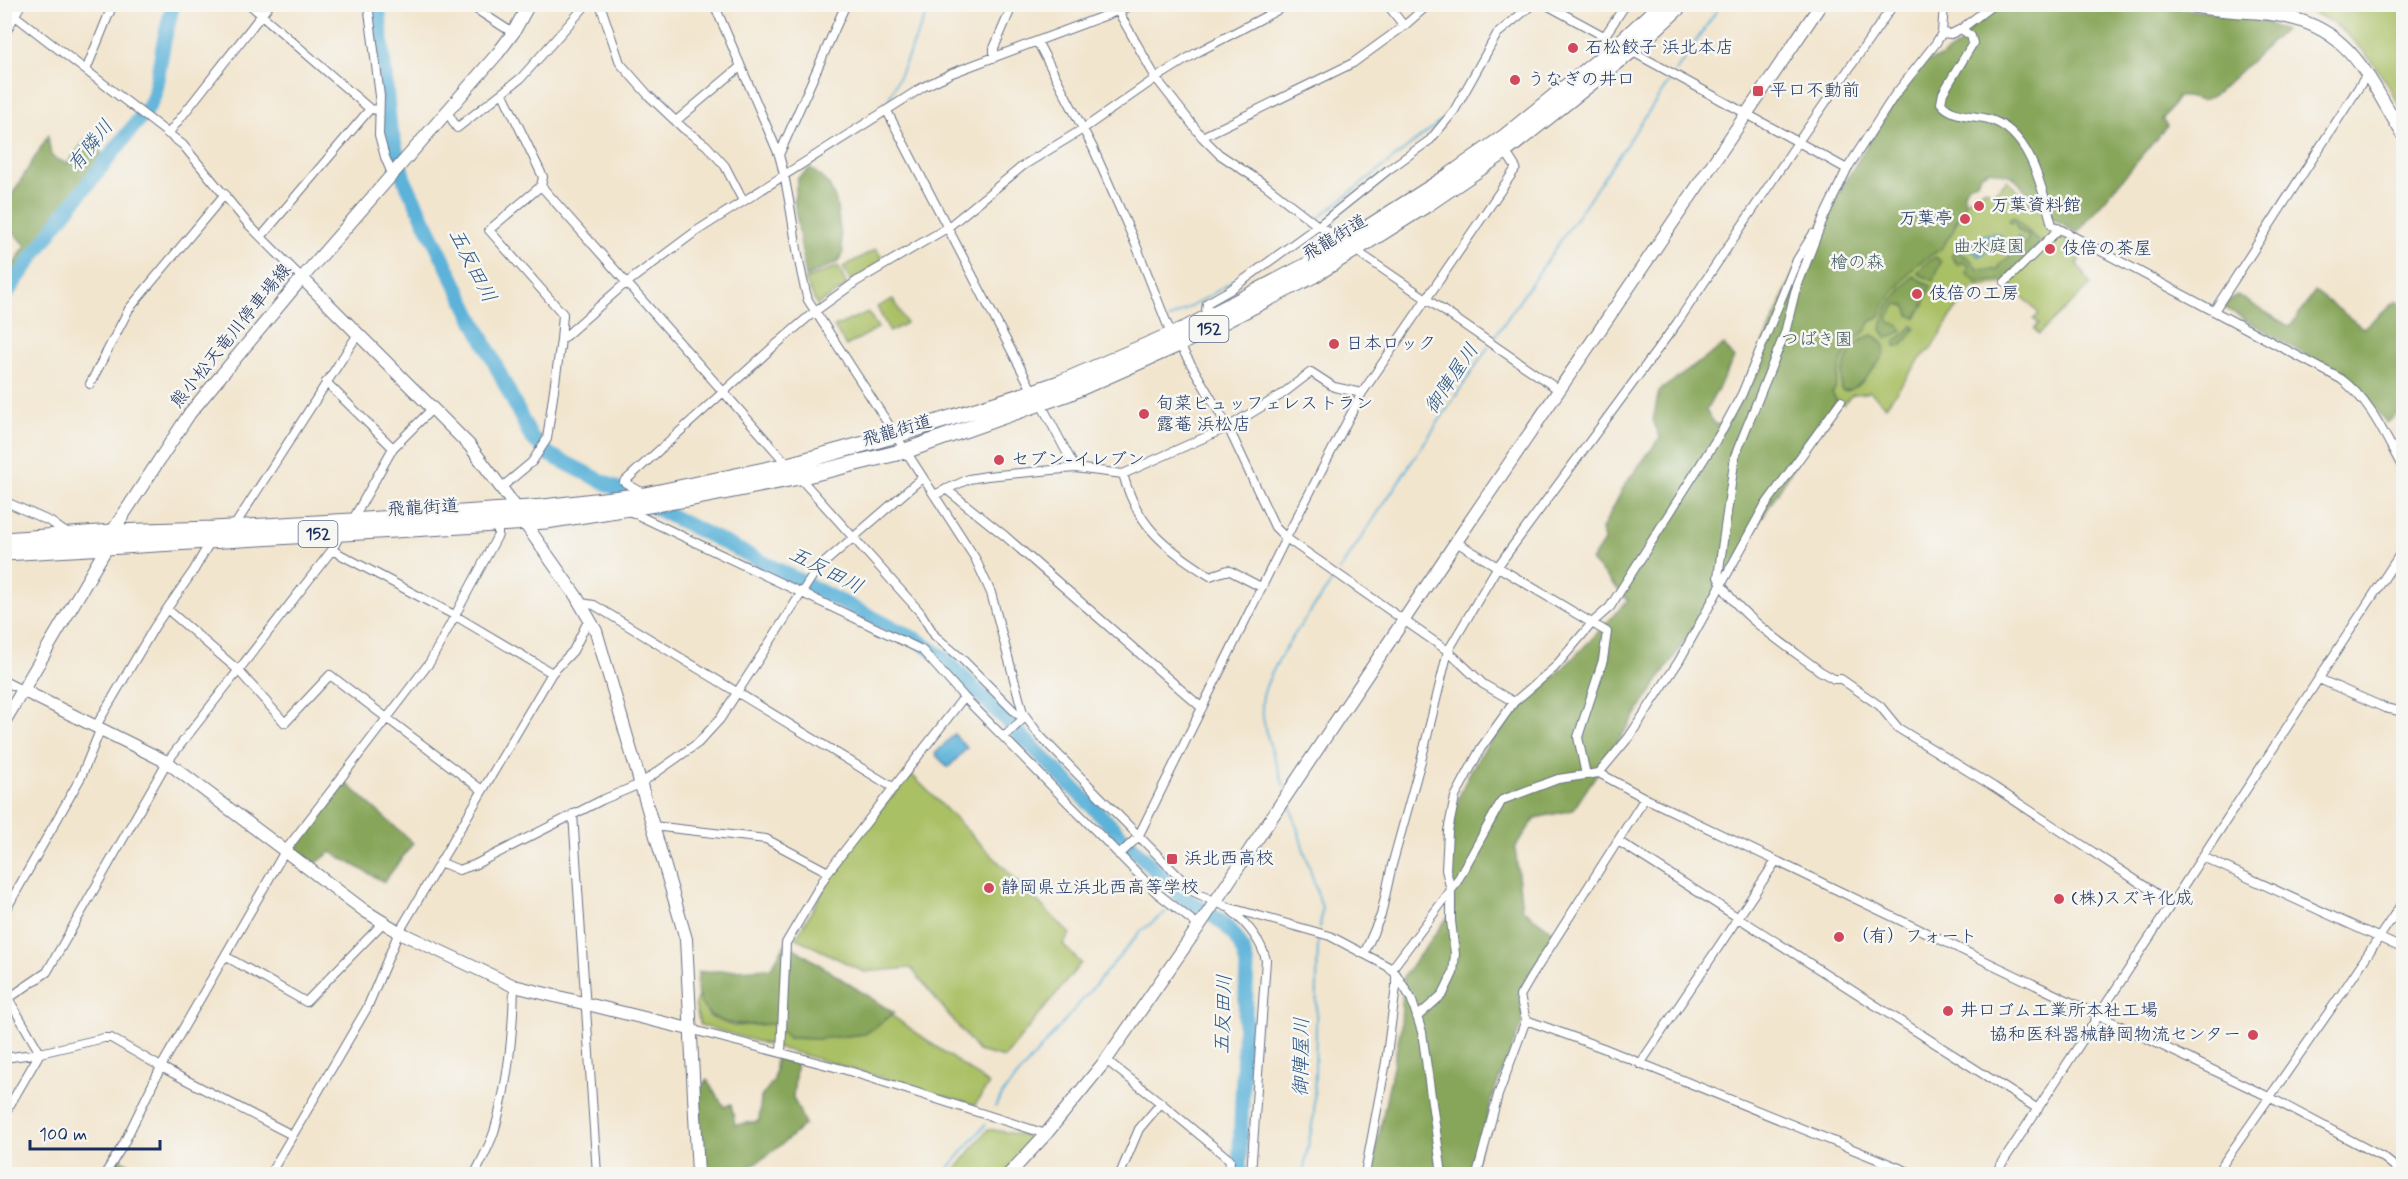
<svg xmlns="http://www.w3.org/2000/svg" width="2408" height="1179" font-family="Mynerve,'Klee One',sans-serif">
<style>
.green{fill:#aac065;stroke:#627862;stroke-width:1.5}
.forest{fill:#87a65a;stroke:#516a5c;stroke-width:1.5}
.water{fill:#5cb2d9;stroke:#3c709c;stroke-width:1.5}
.lines{fill:none;stroke-linecap:round;stroke-linejoin:round}
.stream{stroke:#5cb2d9;stroke-width:2}
.river{stroke:#5cb2d9;stroke-width:15}
.street-casing{stroke:#666f85;stroke-width:10}
.secondary-casing{stroke:#666f85;stroke-width:14}
.highway-casing{stroke:#666f85;stroke-width:17}
.street{stroke:#fff;stroke-width:8}
.secondary{stroke:#fff;stroke-width:12}
.highway{stroke:#fff;stroke-width:15}
.poi-dot{fill:#d1495b;stroke:#f6f6f2;stroke-width:2}
.labels{text-anchor:middle;dominant-baseline:central;stroke-width:5;stroke-linejoin:round;paint-order:stroke}
.shield{fill:#f6f6f2;stroke:#5d6b8a;stroke-width:1.5}
.shield-label{font-size:16px;font-weight:bold;fill:#1b2f5e}
.poi-label{font-size:18px;fill:#1b2f5e;stroke:#f6f6f2;text-anchor:start}
.street-label{font-size:18px;fill:#1b2f5e;stroke:#f6f6f2}
.park-label{font-size:18px;fill:#465a60;stroke:#f6f6f2}
.water-label{font-size:20px;font-style:italic;fill:#2e5683;stroke:#f6f6f2}
</style>
<rect width="100%" height="100%" fill="#f6f6f2"/>
<filter id="ink" filterUnits="userSpaceOnUse"><feTurbulence type="fractalNoise" baseFrequency=".0167" numOctaves="2"/><feDisplacementMap in="SourceGraphic" scale="12" xChannelSelector="R" yChannelSelector="G"/><feConvolveMatrix kernelMatrix="1 2 1 2 8 2 1 2 1" color-interpolation-filters="sRGB"/></filter>
<filter id="wash" filterUnits="userSpaceOnUse"><feTurbulence type="fractalNoise" baseFrequency=".008" numOctaves="4" result="noise"/><feDisplacementMap in="SourceGraphic" scale="24" xChannelSelector="R" yChannelSelector="G"/><feGaussianBlur stdDeviation="1.35" result="paint"/><feColorMatrix in="noise" values="0 0 0 0 0 0 0 0 0 0 0 0 0 0 0 0 0 1.4 0 .05"/><feComposite in="paint" operator="in"/></filter>
<g filter="url(#wash)">
<rect width="100%" height="100%" fill="#f2e5ce"/>
<path class="green" d="M2283,5H2403V112C2377,63 2343,12 2283,5Z
M2007,180L2048,219L2055,235L2087,251L2083,253L2077,264L2091,285L2039,334L2034,329L2039,324L2034,319L2039,314L2010,283L1974,287L1954,312L1931,349L1921,358L1886,406L1869,391L1867,393L1853,394L1843,404L1774,365L1955,226L1966,201L1986,189L1993,194Z
M876,249L884,261L851,281L843,267Z
M838,266L847,286L817,305L805,280Z
M893,299L906,323L890,332L877,307Z
M868,312L878,328L846,346L834,327Z
M912,775L1070,934L1063,945L1081,963L1004,1058L978,1051L911,968L864,972L796,938L856,834Z
M698,996L710,1017L733,1026L772,1024L789,1038L818,1039L865,1034L891,1015L989,1084L975,1105L700,1025L695,1004Z
M988,1129L1039,1138L1004,1174H952Z"/>
<path class="forest" d="M2039,4L2162,5L2165,7L2252,17L2284,30L2216,94L2202,101L2187,97H2178L2162,120L2167,126L2077,233L2054,220L2012,176L1989,170L1980,175L1977,182L1968,185L1964,192L1965,206L1956,221L1953,231L1941,249L1916,265L1886,302L1879,317L1871,321L1865,331L1851,344L1841,363L1835,389L1832,393L1837,401L1815,432L1708,605L1573,810L1535,818L1515,848L1522,909L1555,933L1518,993L1524,1018L1492,1097L1473,1174H1371L1401,1027L1403,977L1454,909C1451,882 1446,854 1451,827C1465,751 1516,714 1568,663C1589,643 1608,621 1628,600L1591,561L1604,541L1602,529L1626,483L1660,438L1653,420L1659,391L1724,345L1734,358L1706,411L1716,425L1730,420L1800,258L1881,122L1924,62L1941,57L1960,44L1975,23L2006,5H2019L2033,11Z
M48,136L51,156L67,164L87,138L104,156L5,290V278L26,245L8,228L5,220V206Z
M811,168L829,185L836,201L843,252L838,262L806,277L794,200L798,178Z
M2014,217L2040,243L2004,280L1978,283L1966,272L1969,267L1963,262L1958,265L1951,256L1955,250L1969,258L1978,269L1998,270L2001,264L2028,240V236L2017,229L2016,224L2009,222L2010,219Z
M1936,257L1941,262L1933,281L1917,273L1927,262Z
M1913,276L1931,286L1924,304L1916,318L1909,315L1906,306L1897,304L1888,318L1890,322L1900,326L1902,331L1891,337L1886,338L1881,329L1883,318L1889,304Z
M2315,291L2363,328L2397,301L2403,306V409L2387,423L2350,381L2222,306L2237,295L2290,327Z
M1913,326L1915,328C1912,335 1905,341 1901,346H1895V341Z
M1873,335C1892,344 1884,357 1873,369C1865,379 1857,391 1843,391L1841,389C1841,367 1851,340 1873,335Z
M345,782L413,843L384,882L331,852L315,864L293,847Z
M786,943L894,1013L865,1034L818,1039L789,1038L772,1024C744,1025 709,1030 698,996C696,990 698,979 698,972L771,968Z
M776,1055L797,1060L793,1097L805,1124C784,1143 759,1166 731,1174C723,1176 712,1174 703,1174L699,1090L707,1080L724,1107L731,1104L735,1125L759,1121L761,1097L774,1080Z
M116,1157L147,1174H110Z"/>
<path class="water" d="M1992,233L2001,235L2005,242L2012,241L2018,237L2022,240L2009,248L1999,246L1994,240H1989L1986,244V252L1979,256L1969,248L1964,247L1970,241L1974,248L1981,251L1983,241L1981,236Z
M954,734L967,748L948,768L935,754Z"/>
<g class="lines">
<path class="stream" d="M1676,71L1721,4
M886,106L931,4
M1316,220L1441,121
M1169,319L1211,295L1256,266
M1492,341L1673,76
M1339,571L1489,346
M1284,786C1276,760 1263,733 1262,706C1261,674 1316,604 1336,576
M1290,805L1322,908L1320,928
M995,1107L1003,1093L1141,931L1166,912
M944,1174L985,1125
M1303,1174L1314,1114L1318,939"/>
<path class="river" d="M378,4L390,127L404,179L531,437L550,455L919,641L945,659L1182,897C1214,916 1240,927 1247,966L1239,1174
M4,297L57,223L148,108L154,96L164,41L173,4"/>
</g>
</g>
<g filter="url(#ink)">
<g class="lines">
<defs>
<path id="street" d="M249,4L370,109
M368,4L380,96L379,135L385,157L392,174
M468,4L513,33
M600,4L620,63L649,96L684,129L706,145L725,166L743,201
M714,4L779,155C793,203 794,253 808,300L975,558L991,593L1023,713L1040,736L1194,892L1227,907L1330,936L1387,966L1396,974V987L1386,1062L1365,1174
M1387,4L1404,26
M1894,4L1798,142L1847,169L1894,96L1936,43L1942,33L1951,34L1961,29L1971,36L1973,43L1943,93L1941,103C1951,117 1973,115 1988,119C2030,130 2042,188 2052,225L2341,379C2371,401 2386,438 2404,470
M4,11L14,15L183,145L249,225L302,278
M1118,11L1156,78L1202,137L1219,154L1264,184L1318,226L1348,241
M1961,29L1994,4
M1942,33L1944,4
M4,36L21,4
M1604,37L1626,4
M1037,41L1093,148L1136,245L1171,334
M994,58V48L1013,4
M86,70L113,4
M503,94L543,177L541,186L788,465
M446,110L457,128L521,78L587,4
M887,111L1033,392
M676,121L740,67
M168,134L270,4
M1202,137L1353,63L1404,26L1429,4
M779,155L846,4
M1847,169L1823,219L1795,292L1785,333L1735,456L1718,577C1733,613 1789,647 1820,671L1834,679H1841L1880,706L1898,728L1994,787L2172,904
M541,186L489,230L563,314L561,340
M261,237L370,109L379,110
M1355,250L1559,390
M2005,282L2059,229
M2214,311L2368,73
M1205,318L1207,303L1230,290L1318,226L1388,170L1430,140L1454,111L1497,34L1533,4
M1179,344L1228,427L1275,527L1286,538L1448,651L1421,761L1392,865L1381,915L1364,954
M326,382L393,448
M90,384L129,309L225,194
M1041,404L1075,468
M1123,474C1137,527 1166,548 1210,576L1228,570L1261,587
M799,477L920,612L935,636L961,658L1017,714L1025,717
M502,487L532,462L547,439L561,340L621,287L695,232L923,87L952,73L1136,4
M946,489L1005,536L1202,708
M643,493L624,482L772,348L814,312L857,281L947,228L1024,165L1083,129L1156,78L1196,53L1289,4
M934,495L969,479L987,476L1075,468L1123,474L1228,427L1281,395L1311,372L1334,387L1362,393
M4,501L51,522L69,535
M627,510L922,650L964,697L1156,892L1199,926
M352,521L393,448L433,408
M233,528L358,334
M1456,542L1607,632L1603,660L1578,737L1586,775
M332,550L454,615L552,673
M581,603L594,605L894,788
M167,609L238,670L285,723L330,675L482,790
M2319,679L2385,708L2404,712
M4,681L22,690
M1514,702L1483,684L1448,651L1498,566L1677,323L1798,142L1545,4
M96,726L155,626L194,570L210,542
M1004,737L1025,717
M1599,773L1629,737L1679,661L1764,507L1841,401
M573,814L597,1174
M653,826L766,839L828,872
M1618,841L2038,1109
M1119,855L1138,837L1286,538L1362,393L1516,168L1505,151
M2203,857L2404,949
M440,862L459,870L474,865L602,800L640,784L698,743L720,719L817,569L922,478
M1232,911C1247,924 1261,940 1266,960L1251,1174
M4,913L81,777L101,728
M225,956L306,1002L383,923
M1391,970L1455,885L1502,800L1558,779L1599,773L1645,798L2269,1097L2384,1158L2404,1174
M1396,974L1411,998L1422,1032L1442,1174
M4,991L40,1053
M9,998L47,972L167,762L332,550L341,533
M1417,1017L1443,994L1453,973L1455,954L1451,921V890L1446,870L1448,831L1455,797L1481,748L1514,702L1554,668L1593,622L1610,607L1723,429L1742,394L1797,260L1813,234
M1526,1020L1520,996L1531,977L1645,798
M693,1030L846,1070L1046,1134
M781,1053L786,943L828,872L964,697
M4,1058L40,1053L104,1038H111L161,1067L292,1135
M1106,1060L1161,1103L1139,1129L1120,1174
M1640,1064L1776,861
M1161,1103L1230,1160L1229,1174
M4,1115L40,1053
M105,1174L123,1145L161,1067L285,851L430,662L498,535V524
M270,1174L367,1008L399,932L552,673L573,651L589,619
M475,1174C481,1161 489,1147 494,1132C508,1085 513,1035 514,986
M1477,1174L1498,1095L1526,1020L1603,1048L1914,1174
M1995,1174L2404,548
M2216,1174L2340,996L2404,900"/>
<path id="secondary" d="M2183,4C2211,12 2241,10 2270,14C2352,24 2366,76 2404,136
M302,278L470,446L517,509L524,522L576,596L596,631L686,939L698,1174
M22,690L167,762L365,911L399,932L514,986L693,1030
M4,722L107,547L112,532L190,413L302,278L498,53L513,33L529,4
M1009,1174L1046,1134L1106,1060L1199,926L1456,542L1821,4"/>
<path id="highway" d="M4,540L112,532L213,529L352,521L544,507L645,495L788,465L893,436L1033,392L1062,382L1187,328L1317,260L1449,176L1503,138L1619,44L1662,4
M4,553L546,521L693,498L799,477L905,451L1069,393L1179,344L1314,275L1426,205L1505,151L1631,51L1682,4"/>
</defs>
<use href="#street" class="street-casing"/>
<use href="#secondary" class="secondary-casing"/>
<use href="#highway" class="highway-casing"/>
<use href="#street" class="street"/>
<use href="#secondary" class="secondary"/>
<use href="#highway" class="highway"/>
</g>
</g>
<g class="poi-dot">
<circle cx="1573" cy="48" r="6"/>
<circle cx="1515" cy="80" r="6"/>
<rect x="1752" y="85" width="12" height="12" rx="3"/>
<circle cx="1979" cy="206" r="6"/>
<circle cx="1965" cy="219" r="6"/>
<circle cx="2050" cy="249" r="6"/>
<circle cx="1917" cy="294" r="6"/>
<circle cx="1334" cy="344" r="6"/>
<circle cx="1144" cy="414" r="6"/>
<circle cx="999" cy="460" r="6"/>
<rect x="1166" y="853" width="12" height="12" rx="3"/>
<circle cx="989" cy="888" r="6"/>
<circle cx="2059" cy="899" r="6"/>
<circle cx="1839" cy="937" r="6"/>
<circle cx="1948" cy="1011" r="6"/>
<circle cx="2253" cy="1035" r="6"/>
</g>
<g class="labels">
<g class="shield">
<rect x="1189.5" y="316" width="39" height="26" rx="4.5"/>
<rect x="298.5" y="521" width="39" height="26" rx="4.5"/>
</g>
<g class="shield-label">
<text x="1209" y="329">152</text>
<text x="318" y="534">152</text>
</g>
<g class="poi-label">
<text x="1585" y="48">石松餃子 浜北本店</text>
<text x="1527" y="80">うなぎの井口</text>
<text x="1770" y="91">平口不動前</text>
<text x="1991" y="206">万葉資料館</text>
<text x="1953" y="219" text-anchor="end">万葉亭</text>
<text x="2062" y="249">伎倍の茶屋</text>
<text x="1929" y="294">伎倍の工房</text>
<text x="1346" y="344">日本ロック</text>
<text x="1156" y="404">旬菜ビュッフェレストラン<tspan x="1156" dy="21">露菴 浜松店</tspan></text>
<text x="1011" y="460">セブン-イレブン</text>
<text x="1184" y="859">浜北西高校</text>
<text x="1001" y="888">静岡県立浜北西高等学校</text>
<text x="2071" y="899">(株)スズキ化成</text>
<text x="1851" y="937">（有）フォート</text>
<text x="1960" y="1011">井口ゴム工業所本社工場</text>
<text x="2241" y="1035" text-anchor="end">協和医科器械静岡物流センター</text>
</g>
<g class="street-label">
<text transform="translate(1335 238) rotate(-31)">飛龍街道</text>
<text transform="translate(231 336) rotate(-51)">熊小松天竜川停車場線</text>
<text transform="translate(897 431) rotate(-16)">飛龍街道</text>
<text transform="translate(423 508) rotate(-3)">飛龍街道</text>
</g>
<g class="park-label">
<text x="1989" y="247">曲水庭園</text>
<text x="1857" y="263">檜の森</text>
<text x="1817" y="340">つばき園</text>
</g>
<g class="water-label">
<text transform="translate(91 146) rotate(-51)">有隣川</text>
<text transform="translate(472 266) rotate(63)">五反田川</text>
<text transform="translate(1452 379) rotate(-56)">御陣屋川</text>
<text transform="translate(826 571) rotate(27)">五反田川</text>
<text transform="translate(1224 1014) rotate(-88)">五反田川</text>
<text transform="translate(1302 1057) rotate(-89)">御陣屋川</text>
</g>
</g>
<rect width="2408" height="1179" fill="none" stroke="#f6f6f2" stroke-width="24"/>
<path d="M30 1140v9h130v-9" fill="none" stroke="#1b2f5e" stroke-width="3"/>
<text x="39" y="1140" font-size="18" fill="#1b2f5e" stroke="#f6f6f2" stroke-width="4.5" paint-order="stroke">100 m</text>
</svg>
